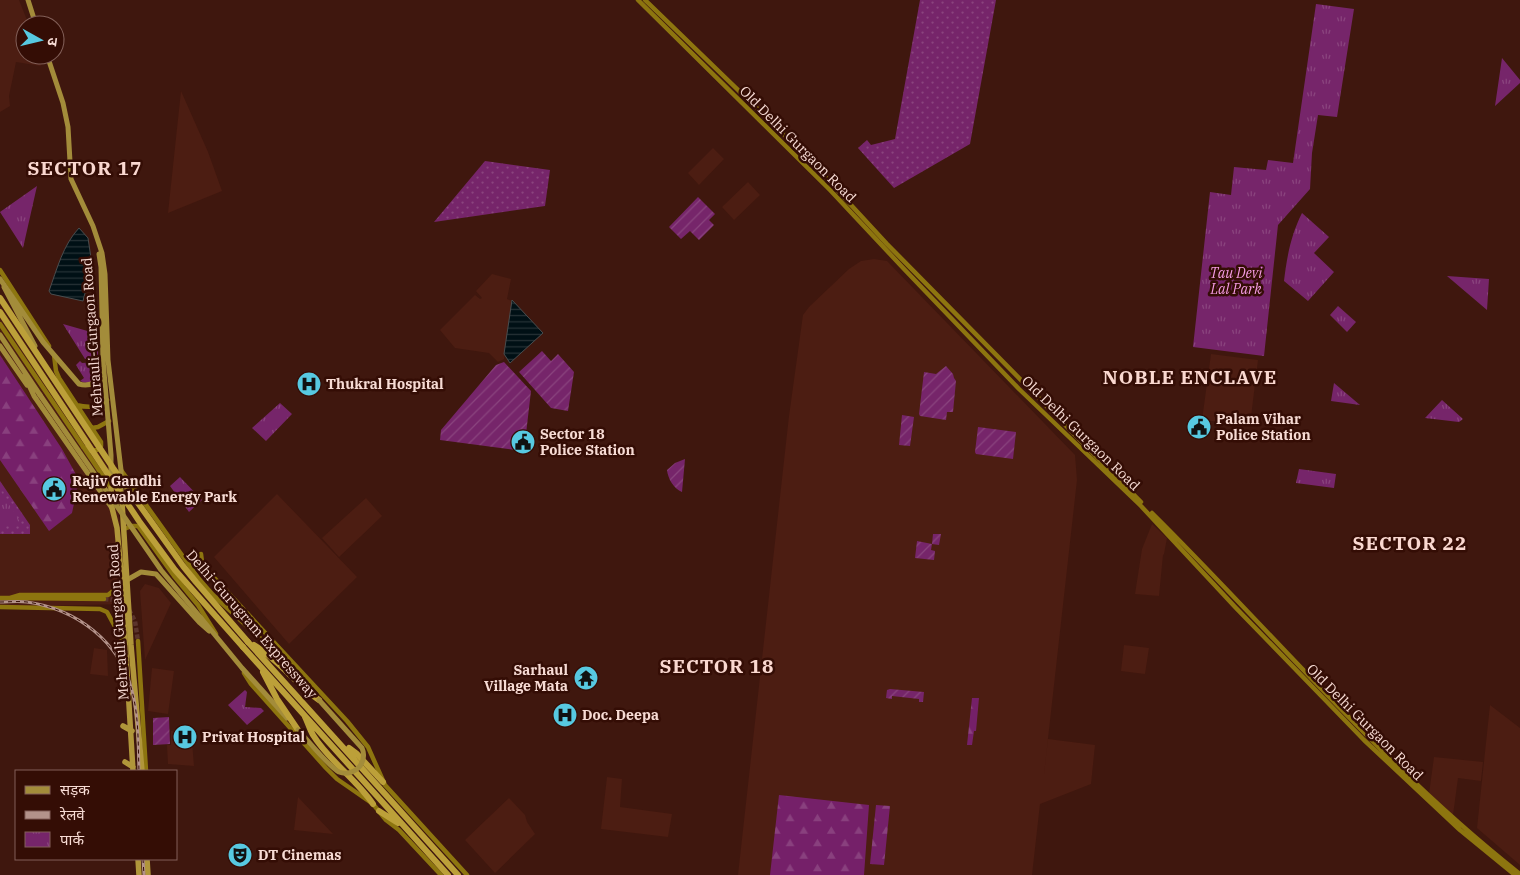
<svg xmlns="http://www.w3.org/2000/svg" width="1520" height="875" font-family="'IBM Plex Serif','Noto Sans Devanagari',serif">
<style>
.built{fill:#4c1d12}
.grass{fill:url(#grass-dots)}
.forest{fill:url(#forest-firs)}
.park{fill:url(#park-tufts)}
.garden{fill:url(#garden-furrows)}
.water{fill:url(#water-rules);stroke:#4a4d4e}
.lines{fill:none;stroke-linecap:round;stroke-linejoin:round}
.secondary-tunnel{stroke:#5b342c;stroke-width:4.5;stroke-dasharray:4.5 2;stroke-linecap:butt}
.secondary{stroke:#8d750f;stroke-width:4.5}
.primary{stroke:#a38c3a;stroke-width:5}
.trunk{stroke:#b0963a;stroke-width:5.5}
.motorway{stroke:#bca039;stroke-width:6}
.rail-casing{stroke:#b3928a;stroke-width:3}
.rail{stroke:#340d05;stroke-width:1;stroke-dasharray:4;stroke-linecap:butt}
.primary-bridge{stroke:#a38c3a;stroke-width:5}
.motorway-bridge{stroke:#bca039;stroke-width:6}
.labels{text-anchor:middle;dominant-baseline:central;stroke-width:5;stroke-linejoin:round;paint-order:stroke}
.street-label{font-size:14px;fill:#f7dbd4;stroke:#340d05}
.park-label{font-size:14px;font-style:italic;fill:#f59be4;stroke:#340d05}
.poi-label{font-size:14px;font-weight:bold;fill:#f7dbd4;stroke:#340d05;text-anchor:start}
.district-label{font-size:19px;font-weight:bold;letter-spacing:1px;fill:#fad8d0;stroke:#340d05}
</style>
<defs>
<pattern id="grass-dots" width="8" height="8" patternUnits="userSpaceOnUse" patternTransform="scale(1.25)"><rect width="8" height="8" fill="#76256a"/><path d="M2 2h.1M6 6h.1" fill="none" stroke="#8a447e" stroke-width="1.8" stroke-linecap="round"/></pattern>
<pattern id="forest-firs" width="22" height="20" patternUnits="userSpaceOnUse" patternTransform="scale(1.25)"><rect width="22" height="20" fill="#752069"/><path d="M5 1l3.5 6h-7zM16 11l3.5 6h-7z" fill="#89407e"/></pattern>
<pattern id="park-tufts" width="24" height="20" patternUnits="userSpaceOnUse" patternTransform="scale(1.25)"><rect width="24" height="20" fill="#76256a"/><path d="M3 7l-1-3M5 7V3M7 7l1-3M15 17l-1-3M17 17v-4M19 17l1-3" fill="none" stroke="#8a447e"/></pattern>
<pattern id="garden-furrows" width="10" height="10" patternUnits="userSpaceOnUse" patternTransform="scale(1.25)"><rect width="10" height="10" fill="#76256a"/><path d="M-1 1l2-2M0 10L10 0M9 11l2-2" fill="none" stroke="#8a447e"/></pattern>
<pattern id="water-rules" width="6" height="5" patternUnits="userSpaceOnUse" patternTransform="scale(1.25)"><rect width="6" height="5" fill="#001015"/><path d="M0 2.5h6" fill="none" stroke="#263236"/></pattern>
</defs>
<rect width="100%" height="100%" fill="#3f170e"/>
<path class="built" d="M0,0H19L29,25H25V55H37L41,66L16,62L9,96L10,106L0,112Z
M181,91L208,152L222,191L168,213Z
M713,148L724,159L699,185L688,173Z
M748,182L760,195L734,220L722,207Z
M874,259L887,261L1075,455L1077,480L1041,801L1048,739L1095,745L1091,784L1040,804L1032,875H738L789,416L803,315L809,307L849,269L861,261Z
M492,274L511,279L507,299L512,301L504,359L498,362L489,353L455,348L440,330L475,295L480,299L482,298L476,291Z
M0,305L116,479L126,604L0,607Z
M1211,354L1258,360L1250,425L1202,420Z
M277,494L357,577L289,644L214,557Z
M366,498L382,516L339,557L322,538Z
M1152,524L1167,538L1164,554L1163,555L1159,596L1135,594L1142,549Z
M145,584L159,588L171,603L145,660L140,591Z
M1124,645L1149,648L1145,674L1121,671Z
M94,648L107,650L108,676L90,674Z
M152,668L174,671L168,714L148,711Z
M1490,705L1520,728V865L1477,828Z
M191,729L194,766L168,764L167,745H171V731Z
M1434,757L1483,762L1481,781L1458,778L1453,815L1429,794Z
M607,777L622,779L620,807L672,814L668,837L601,829Z
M298,797L333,834L294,830Z
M509,798L525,815L527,822L535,834L495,873L465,840Z"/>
<path class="grass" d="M920,0H996L970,144L894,188L858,148L867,140L871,145L895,139Z
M485,161L550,170L545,206L434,222Z
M0,481L30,525V534H0Z"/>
<path class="forest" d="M0,355L62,449L79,480L72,513L49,531L0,460Z
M972,698H979L976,731H974L972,745H967Z
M779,795L869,805L864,875H770Z
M876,805L890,806L884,865L870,864Z"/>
<path class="park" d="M1316,4L1354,9L1337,117L1318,115L1312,153L1310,189L1278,225L1264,356L1193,347L1210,192L1231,195L1234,167L1266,170L1268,160L1293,163Z
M1502,58L1520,80V83L1495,106Z
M37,186L23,248L0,212Z
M1302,213L1329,237L1314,253L1334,272L1308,301L1284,281C1287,256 1291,235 1302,213Z
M1447,276L1489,279L1487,310Z
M1338,306L1356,322L1347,332L1330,315Z
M63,324L98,334V355L95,359H85Z
M80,361L82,363L98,362C102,374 95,388 80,381L84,378L76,365Z
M1334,383L1360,405L1331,401Z
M1442,400L1463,419L1459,422L1425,418Z
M280,403L292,414L266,441L252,428Z
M1299,469L1336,474L1334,488L1296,483Z
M180,477L202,500L189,512L170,486Z
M0,490L22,525L0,526Z
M245,690L247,692L245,707L261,708L264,711L247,725L228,705Z"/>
<path class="garden" d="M698,197L715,214L709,220L714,225L699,240L690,231L681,239L669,227Z
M542,351L551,361L558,354L574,372L568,411L551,408L519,372Z
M504,362L531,391L524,451L440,440L441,430L496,365Z
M946,366L953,374L954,378L956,381L953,412H947L946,420L920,416L919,414L924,372L936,374Z
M902,415L914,417L910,446L899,445Z
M978,427L1016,432L1013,459L976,454L975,452Z
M685,459L682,492C674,489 668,479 667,470L675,463Z
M933,534H941L939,545L932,544L931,550L935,551L934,560L915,558L917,541L932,544Z
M890,689L924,692L923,702H919V699L892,696V699L886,698L887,690Z
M169,717L170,744L153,745V718Z"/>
<path class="water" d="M79,228L88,238L94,278L88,281L83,301L51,294L49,291C57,269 63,245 79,228Z
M512,300L543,333L510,363L504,354Z"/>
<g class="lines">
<path class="secondary-tunnel" d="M104,599L115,600L123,605
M129,610L135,621L138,641"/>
<path class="secondary" d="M638,0L830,190L905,270L1019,389L1141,506L1236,608L1364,740L1460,830L1515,875
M645,0L803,153L887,244L1141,502
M0,270L49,346
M0,324L111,488
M54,355L56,371L59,378L101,442V446L97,450L90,451L83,447
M76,405C88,408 98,408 107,400
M92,428L98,427L109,421
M121,470L199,579L213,595L263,641L301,681
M1152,513C1274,634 1384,767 1520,874
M124,529L132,526H138L174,576L198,605L216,634
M201,554L202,562L206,569L347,721L368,747L385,785L467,875
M0,598H10L20,595H108L118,587L121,579
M14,598L104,599
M0,607L100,609L107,612L125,645
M138,641L146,771
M244,673L251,684L326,768L337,779L373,804L386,820L399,830L441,875"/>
<path class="primary" d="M28,0L36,25
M47,55L63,103L68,127L71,179L93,226L102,253L105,274L108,360L121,470V494
M99,254L101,267L103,360L111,455V480
M0,279L43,342L79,384C89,387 97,383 104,375
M4,287L35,346
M0,335L40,395
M0,346L27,385
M25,373L27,381L34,396L112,508
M127,580L141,572L156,574L200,623L209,631
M201,618L242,668L287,718
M118,656H126"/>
<path class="trunk" d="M111,488L112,508L117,528L121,572L133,771
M122,502L131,645L142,771
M123,726L132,731
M125,762L133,767
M138,859L139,875
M147,859L148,875"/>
<path class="motorway" d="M248,642L458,875
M254,645C279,660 296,684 319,700
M243,647L448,875
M263,672L277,699L298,730
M305,717C308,723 310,730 313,735C329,761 356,779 373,804
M349,748L357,754L383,782
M379,811L398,823"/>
<defs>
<path id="rail" d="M0,602C9,602 18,601 27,602C76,609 120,641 132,691C139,717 138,745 139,771
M143,859L144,875"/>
</defs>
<use href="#rail" class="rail-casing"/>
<use href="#rail" class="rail"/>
<path class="primary-bridge" d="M40,395L161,570L201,618
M298,730C307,739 329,767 339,772C347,775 355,772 360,766C364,760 365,755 362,748L319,700"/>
<path class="motorway-bridge" d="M0,298L113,468L183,566L196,582L248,642
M0,312L139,521L175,570L243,647"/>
</g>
<defs>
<symbol id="hospital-disc" viewBox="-11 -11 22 22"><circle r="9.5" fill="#57c9e1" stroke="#340d05"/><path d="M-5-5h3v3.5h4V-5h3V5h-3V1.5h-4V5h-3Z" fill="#111"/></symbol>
<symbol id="civic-disc" viewBox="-11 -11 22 22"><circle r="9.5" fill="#57c9e1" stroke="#340d05"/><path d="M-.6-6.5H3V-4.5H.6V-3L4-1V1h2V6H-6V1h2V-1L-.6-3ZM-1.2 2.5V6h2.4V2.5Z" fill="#111"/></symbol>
<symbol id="temple-disc" viewBox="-11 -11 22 22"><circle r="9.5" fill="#57c9e1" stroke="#340d05"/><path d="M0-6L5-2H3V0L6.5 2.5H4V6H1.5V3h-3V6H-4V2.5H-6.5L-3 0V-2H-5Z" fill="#111"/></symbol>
<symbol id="theatre-disc" viewBox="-11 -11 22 22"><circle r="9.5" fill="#57c9e1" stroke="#340d05"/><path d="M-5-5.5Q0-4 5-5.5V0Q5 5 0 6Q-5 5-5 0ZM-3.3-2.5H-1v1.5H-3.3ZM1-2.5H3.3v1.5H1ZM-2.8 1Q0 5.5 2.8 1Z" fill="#111"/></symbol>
</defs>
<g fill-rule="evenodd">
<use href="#hospital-disc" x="295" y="370" width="28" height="28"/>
<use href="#civic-disc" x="1185" y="413" width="28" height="28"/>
<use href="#civic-disc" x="509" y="428" width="28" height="28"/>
<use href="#civic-disc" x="40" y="475" width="28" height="28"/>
<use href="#temple-disc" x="572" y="664" width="28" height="28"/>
<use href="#hospital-disc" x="551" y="701" width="28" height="28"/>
<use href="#hospital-disc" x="171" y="723" width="28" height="28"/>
<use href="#theatre-disc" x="226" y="841" width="28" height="28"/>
</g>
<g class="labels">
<g class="street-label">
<text transform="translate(798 144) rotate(45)">Old Delhi Gurgaon Road</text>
<text transform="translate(92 337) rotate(-94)">Mehrauli-Gurgaon Road</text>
<text transform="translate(1081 433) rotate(44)">Old Delhi Gurgaon Road</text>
<text transform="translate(118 622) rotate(-94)">Mehrauli Gurgaon Road</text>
<text transform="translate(252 624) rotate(49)">Delhi-Gurugram Expressway</text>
<text transform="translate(1365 722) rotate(45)">Old Delhi Gurgaon Road</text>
</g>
<g class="park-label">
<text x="1236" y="273">Tau Devi<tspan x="1236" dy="16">Lal Park</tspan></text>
</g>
<g class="poi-label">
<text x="326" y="384">Thukral Hospital</text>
<text x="1216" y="419">Palam Vihar<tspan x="1216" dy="16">Police Station</tspan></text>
<text x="540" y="434">Sector 18<tspan x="540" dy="16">Police Station</tspan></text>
<text x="72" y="481">Rajiv Gandhi<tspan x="72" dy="16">Renewable Energy Park</tspan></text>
<text x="568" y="670" text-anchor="end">Sarhaul<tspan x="568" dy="16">Village Mata</tspan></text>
<text x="582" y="715">Doc. Deepa</text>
<text x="202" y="737">Privat Hospital</text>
<text x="258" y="855">DT Cinemas</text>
</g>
<g class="district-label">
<text x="85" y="168">SECTOR 17</text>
<text x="1190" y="377">NOBLE ENCLAVE</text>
<text x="1410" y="543">SECTOR 22</text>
<text x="717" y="666">SECTOR 18</text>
</g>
</g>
<rect x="15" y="770" width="162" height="90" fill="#340d05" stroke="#825f58"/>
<rect x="25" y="786" width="25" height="8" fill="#a38c3a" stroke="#825f58"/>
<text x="60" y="795" font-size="15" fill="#f7dbd4">सड़क</text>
<rect x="25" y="811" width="25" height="8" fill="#b3928a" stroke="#825f58"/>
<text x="60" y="820" font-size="15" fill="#f7dbd4">रेलवे</text>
<rect x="25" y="832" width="25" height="15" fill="url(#park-tufts)" stroke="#825f58"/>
<text x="60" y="845" font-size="15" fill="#f7dbd4">पार्क</text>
<g transform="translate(40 40) rotate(98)"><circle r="24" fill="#340d05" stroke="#825f58"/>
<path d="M0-4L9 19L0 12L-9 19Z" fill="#57c9e1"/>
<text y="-8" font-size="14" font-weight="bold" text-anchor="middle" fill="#f7dbd4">उ</text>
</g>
</svg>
